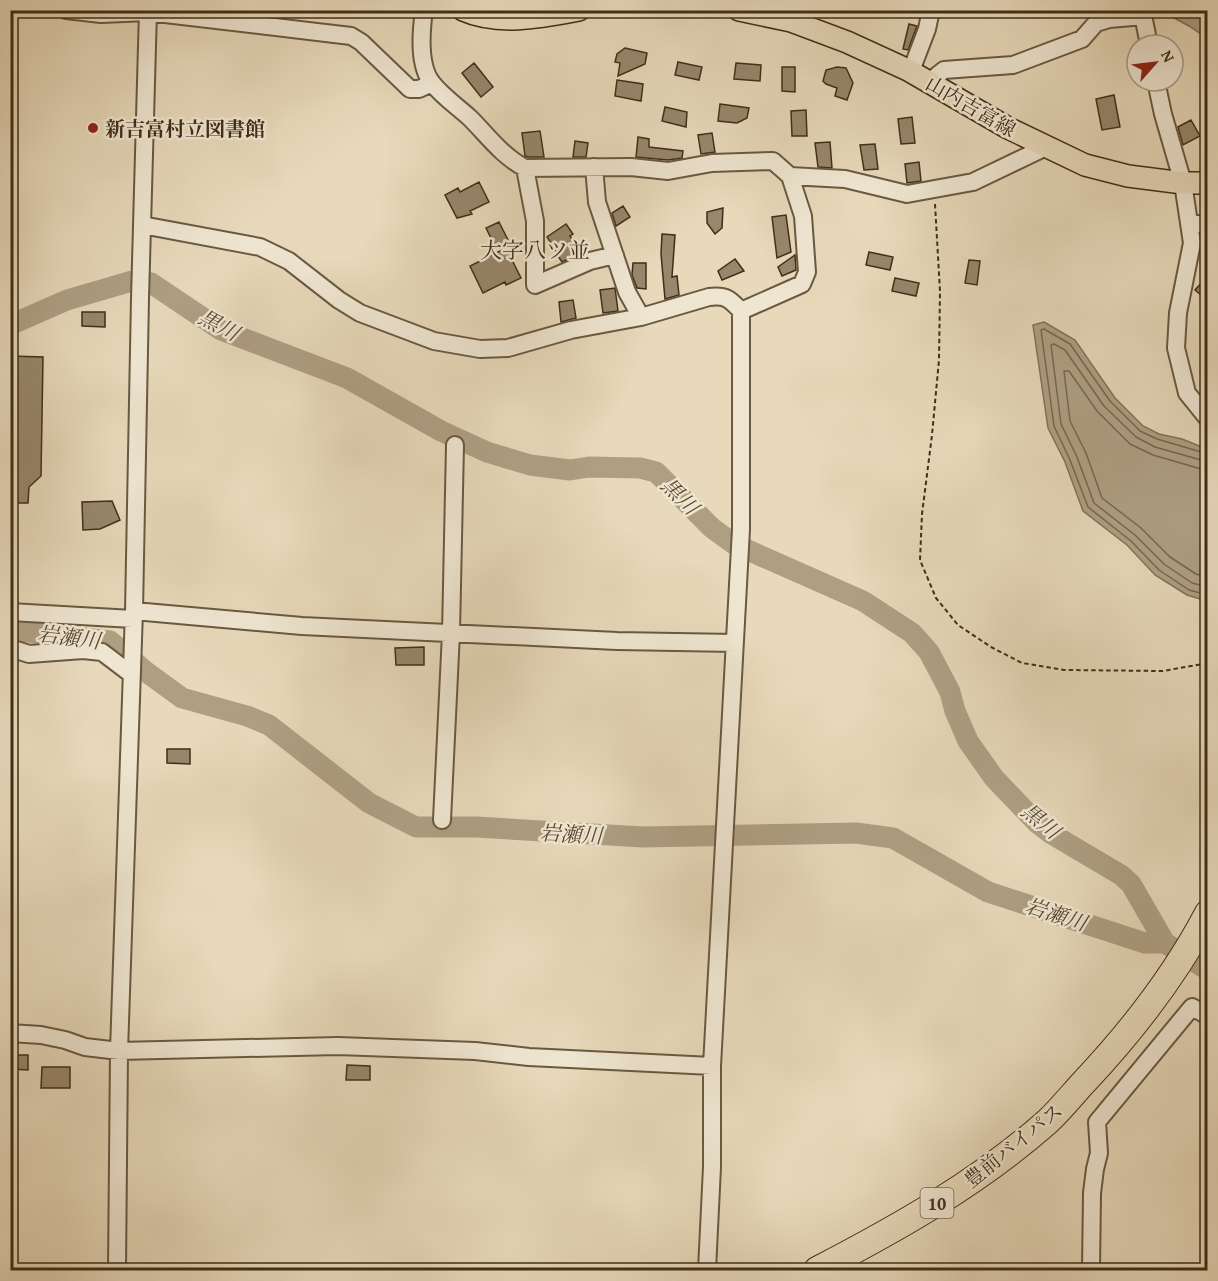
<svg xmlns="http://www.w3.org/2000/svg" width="1218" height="1281" font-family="'Gentium Book Plus','Noto Serif JP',serif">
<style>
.water{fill:#ae9f83;stroke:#827258;stroke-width:1.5}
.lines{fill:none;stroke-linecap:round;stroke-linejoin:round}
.shore{stroke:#77664e;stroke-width:1.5}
.river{stroke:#ae9f83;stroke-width:21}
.building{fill:#97876c;stroke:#402e18;stroke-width:1.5}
.minor-casing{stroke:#6a5940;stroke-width:20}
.major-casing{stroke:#402e18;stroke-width:24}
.highway-casing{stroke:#402e18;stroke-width:28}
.path{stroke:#402e18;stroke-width:2;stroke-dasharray:4.5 3;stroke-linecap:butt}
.minor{stroke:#efe6d2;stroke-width:16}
.major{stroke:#e7d9ba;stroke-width:21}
.highway{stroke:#e7d9ba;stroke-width:26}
.poi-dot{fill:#8f2418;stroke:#efe6d2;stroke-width:2}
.labels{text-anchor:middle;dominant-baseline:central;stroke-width:5;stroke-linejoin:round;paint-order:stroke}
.shield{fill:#efe6d2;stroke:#746550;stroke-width:1.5}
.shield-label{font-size:18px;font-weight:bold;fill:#402e18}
.street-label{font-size:20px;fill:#402e18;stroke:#efe6d2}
.poi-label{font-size:20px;font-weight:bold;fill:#402e18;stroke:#efe6d2;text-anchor:start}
.water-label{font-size:21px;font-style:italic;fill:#5c4a33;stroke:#efe6d2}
.quarter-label{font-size:22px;fill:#402e18;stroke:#efe6d2}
</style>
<rect width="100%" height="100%" fill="#e7d9ba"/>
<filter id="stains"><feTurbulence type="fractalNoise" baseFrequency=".00333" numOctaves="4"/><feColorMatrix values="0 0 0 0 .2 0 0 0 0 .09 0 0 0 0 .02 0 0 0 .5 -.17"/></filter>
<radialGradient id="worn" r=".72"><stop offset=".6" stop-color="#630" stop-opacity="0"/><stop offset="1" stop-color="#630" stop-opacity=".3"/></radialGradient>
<path class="water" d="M1161,11H1207V38L1189,26Z
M1044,322L1075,340L1115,398L1143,426L1159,434L1182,439L1207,449V601L1187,595L1155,575L1127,545L1083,511L1065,462L1048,428L1033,325Z"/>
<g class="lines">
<path class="shore" d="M1208,454L1157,439L1140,431L1110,401L1070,344L1044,329L1041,330L1054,426L1070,460L1088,507L1131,541L1159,570L1189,590L1208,595
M1208,462L1155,447L1136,437L1104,406L1065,350L1054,344L1051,345L1061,424L1077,457L1094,503L1135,535L1164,564L1192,583L1208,587
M1208,471L1153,455L1130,444L1097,411L1069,371H1064L1070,421L1086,453L1102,498L1141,528L1170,557L1196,574L1208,578"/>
<path class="river" d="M10,325L67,300L132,281L151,283L221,330L347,378L441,431L487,452L530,465L570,470L589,467L640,468L656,472L712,528L734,544L863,601L912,633L929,652L950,692L955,711L968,741L994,778L1037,823L1050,833L1121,875L1131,884L1165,943L1208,970
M10,630L110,641L145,671L182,698L247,716L269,725L369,803L416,827H476L643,837L856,833L893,838L988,892L1145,943H1165"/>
</g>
<path class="building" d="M909,24L917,26L908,50L903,49Z
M625,48L647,53L645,64L618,76L620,63L615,62L617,54Z
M678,62L702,67L699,80L675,75Z
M474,63L493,87L481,97L462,73Z
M736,63L761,65L760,81L734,79Z
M782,67H795V92L782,91Z
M837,67L846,68L853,83L847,100L835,96L837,88L826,84L823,81L826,70Z
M617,80L643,84L641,101L615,96Z
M1114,95L1120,127L1102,130L1096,99Z
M720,104L749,108L747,118L737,123L718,121Z
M665,107L687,112L686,127L662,121Z
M806,110L807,136H792L791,111Z
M912,117L915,143L901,144L898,119Z
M1191,120L1200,136L1183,145L1178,127Z
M540,131L544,157H528L525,156L522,133Z
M712,133L715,152L701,154L698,135Z
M638,137L649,139V147L683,151L682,158L668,160L636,157Z
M575,141L588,143L586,157H573Z
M830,142L832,168L818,167L815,143Z
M875,144L878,169L864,170L860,145Z
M919,162L921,181L907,183L905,164Z
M479,182L489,202L470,211L472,214L457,218L445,195L458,188L460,192Z
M623,206L630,217L616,226L612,213Z
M723,208L722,228L715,234L707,223V212Z
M786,215L791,252L777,258L772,217Z
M499,222L509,242L496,248L486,228Z
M566,224L573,234L570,236L581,253L562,262L558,256L559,255L547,237Z
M662,234L675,235L672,277L677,276L679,295L665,299L661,254Z
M506,248L521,278L506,285L505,282L483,293L470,266Z
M869,252L893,257L890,270L866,265Z
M795,255L796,270L782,276L778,267Z
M735,259L744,271L722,280L718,271Z
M969,260L980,261L977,285L965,283Z
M633,263H646V289L637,288L632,275Z
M1208,276V301L1195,290Z
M895,278L919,283L916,296L892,291Z
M615,288L618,311L603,313L600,290Z
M573,300L576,318L561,322L559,302Z
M82,312H105V327L82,326Z
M10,356L43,357L41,476L29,487L28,503H10Z
M112,501L120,520L100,529L83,530L82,502Z
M424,647V665H396L395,648Z
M167,749H190V764L167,763Z
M10,1055H28V1070L10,1069Z
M347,1065L370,1066V1080H346Z
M42,1067H70V1088H41Z"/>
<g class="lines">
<defs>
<path id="minor" d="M66,10L101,14L148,12L351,36L361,42L410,89H419L432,83
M424,10C421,32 418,65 432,83C442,96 458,107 470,118C488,136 502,156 525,168L631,167L668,171L712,163L773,161L790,176L803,216L807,272L802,284L741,311V529L712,1066V1167L707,1270
M1144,10V20L1149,45
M911,71L927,29L931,10
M1156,81L1163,114L1183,183L1192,243L1178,313L1176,348L1187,393L1208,419
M929,82L944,70L1013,65L1082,39L1096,23L1109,19L1144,16
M594,167L597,202L627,292L641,317
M525,168L535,221V285L590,261L615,255
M790,176L845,179L907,194L973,182L1046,147
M1189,224H1208
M142,225L260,247L289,261L339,300L360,313L434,341L480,349L508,348L571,330L641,317L709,297C726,295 730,299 741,311
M134,611L302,626L617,641L735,643
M10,612L133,619
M10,648L29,654L83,650L102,652L131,674
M442,820L451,633L455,445
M10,1033L41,1035L65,1040L85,1047L119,1051L338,1046L475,1051L529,1057L712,1066
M117,1270L119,1051L134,611L140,298L148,10
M1091,1270L1092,1193L1095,1169L1099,1153L1097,1122L1192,1007L1208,1016"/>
<path id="major" d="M463,10C499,26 542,17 579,10
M739,10L791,21L847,42L908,70L1008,128L1085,165L1128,176L1183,183H1208"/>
<path id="highway" d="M817,1270C898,1228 978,1183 1047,1122C1060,1110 1072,1095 1084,1082C1132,1031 1175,976 1208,913"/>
</defs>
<use href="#minor" class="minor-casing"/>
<use href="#major" class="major-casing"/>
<use href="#highway" class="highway-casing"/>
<path class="path" d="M935,204L940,291L939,360L932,435L922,514L920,560L936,598L958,625L991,647L1022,663L1064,670L1163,671L1208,663"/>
<use href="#minor" class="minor"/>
<use href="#major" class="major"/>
<use href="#highway" class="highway"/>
</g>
<circle class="poi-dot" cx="93" cy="128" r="6"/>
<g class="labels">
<rect class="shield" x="920.5" y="1188" width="33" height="30" rx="4.5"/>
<g class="shield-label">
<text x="937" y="1203">10</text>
</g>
<g class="street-label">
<text transform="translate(971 106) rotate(30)">山内吉富線</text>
<text transform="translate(1013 1145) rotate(-39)">豊前バイパス</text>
</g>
<g class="poi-label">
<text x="105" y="128">新吉富村立図書館</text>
</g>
<g class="water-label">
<text transform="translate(219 325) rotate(28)">黒川</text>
<text transform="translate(680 496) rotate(45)">黒川</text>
<text transform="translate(69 637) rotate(7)">岩瀬川</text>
<text transform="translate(1041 821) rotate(39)">黒川</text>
<text transform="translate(571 834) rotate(3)">岩瀬川</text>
<text transform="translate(1056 914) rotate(18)">岩瀬川</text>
</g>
<g class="quarter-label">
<text x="535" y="250">大字八ツ並</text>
</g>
</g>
<rect width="1218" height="1281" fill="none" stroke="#e7d9ba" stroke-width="36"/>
<rect x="12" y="12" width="1194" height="1257" fill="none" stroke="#402e18" stroke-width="3"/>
<rect x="18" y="18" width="1182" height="1245" fill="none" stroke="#402e18" stroke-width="1.5"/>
<g transform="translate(1155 63) rotate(62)"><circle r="28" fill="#efe6d2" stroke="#a99c88" stroke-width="1.5"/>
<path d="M0-4.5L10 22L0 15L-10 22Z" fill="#8f2418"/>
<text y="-9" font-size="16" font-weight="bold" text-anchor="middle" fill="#402e18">N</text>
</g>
<rect width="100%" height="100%" filter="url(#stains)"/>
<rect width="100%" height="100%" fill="url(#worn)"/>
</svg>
